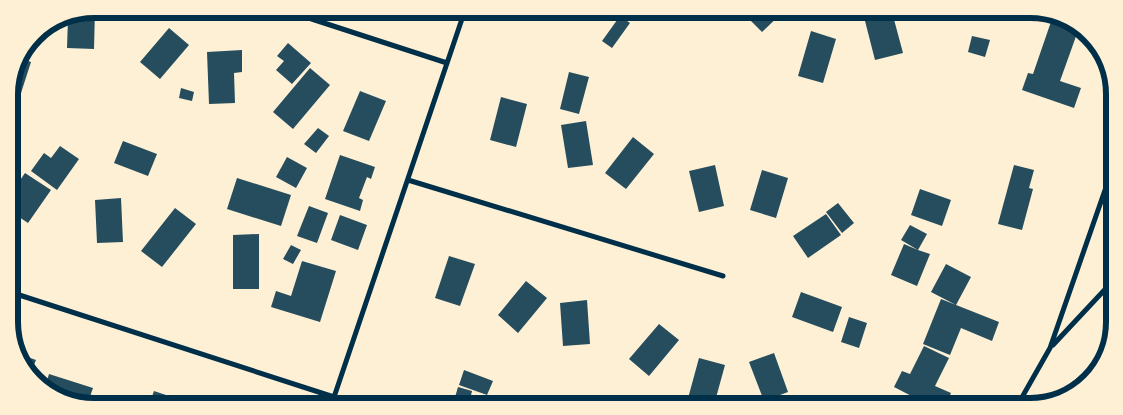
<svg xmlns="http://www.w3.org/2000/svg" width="1123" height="415" font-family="Roboto,sans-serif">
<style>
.building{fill:#264d5e}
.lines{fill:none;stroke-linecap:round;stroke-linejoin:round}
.minor{stroke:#003049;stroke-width:5}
.rim{fill:none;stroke:#003049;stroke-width:6}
</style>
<rect width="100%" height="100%" fill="#fdf0d5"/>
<path class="building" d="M95,9L94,49L67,48L68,18Z
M745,12H783L762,32L743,13Z
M882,12H892L903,53L875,60L864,17Z
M1054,13L1079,28L1060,81L1081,88L1074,108L1022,90L1028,73L1033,74Z
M620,16L630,23L612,48L602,41Z
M169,28L189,45L160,79L140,62Z
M811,31L836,39L823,83L798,76Z
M972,36L990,40L985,57L968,52Z
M288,43L311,63L292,84L276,70L284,61L277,56Z
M242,50V72L234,73L235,103L209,104L207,52Z
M17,57L31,62L21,93L9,89Z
M310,68L330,85L293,129L273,112Z
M569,72L589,77L579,114L560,109Z
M181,88L194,92L192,101L179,98Z
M360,91L386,101L369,141L343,131Z
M501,97L527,104L516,147L490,140Z
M586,121L593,165L568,168L561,125Z
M318,128L329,136L316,153L304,144Z
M633,137L654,154L626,189L605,173Z
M123,141L157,154L148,176L114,163Z
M60,146L79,159L57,190L31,171L44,153L51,158Z
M340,155L375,167L371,179L367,177L359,198L363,200L360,211L325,199Z
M287,157L307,168L296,188L276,177Z
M715,165L724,206L699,212L689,171Z
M1014,165L1034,170L1029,188L1033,189L1022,230L998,224Z
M762,170L788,178L776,218L750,210Z
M25,173L51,190L28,223L10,211V195Z
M237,178L291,195L281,226L227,209Z
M920,189L951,200L942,226L911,215Z
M121,198L123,242L97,243L95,200Z
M838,203L854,223L842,233L826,212Z
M309,206L328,213L317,243L297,236Z
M175,208L196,224L162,267L141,251Z
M826,214L841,235L808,258L793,236Z
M340,215L367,225L358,250L331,240Z
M910,225L927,234L918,250L930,254L917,286L891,275L904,244L918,250L901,240Z
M259,234V289H233V235Z
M291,245L301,250L293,264L283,259Z
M449,256L475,264L460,306L435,298Z
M302,261L336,271L320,322L271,307L276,291L291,296Z
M946,264L971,277L956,305L931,292Z
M526,281L547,298L518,333L498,315Z
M801,292L842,307L833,332L792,317Z
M941,299L999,322L992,341L961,328L950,355L923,344Z
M587,300L590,344L563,346L560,303Z
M849,317L867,323L859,348L841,342Z
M659,324L679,340L649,376L629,359Z
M924,346L949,358L935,386L951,393L945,406H931L894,387L902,371L910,374Z
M774,353L788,392L764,401L749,362Z
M19,354L36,360L29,377L19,355Z
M699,358L725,365L714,405H697L687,402Z
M464,370L493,381L487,395L459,385Z
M49,374L93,388L88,402H67L45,387Z
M458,387L472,391L469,404H453Z
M154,391L166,395L164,402H150Z"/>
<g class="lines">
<path class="minor" d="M284,10L447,63
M408,180L723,276
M10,292L334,397
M1053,345L1111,283
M332,403L465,10
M1017,406L1050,348L1112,170"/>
</g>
<path d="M0 0H1123V415H0ZM94 18H1030A76 76 0 0 1 1106 94V322A76 76 0 0 1 1030 398H94A76 76 0 0 1 18 322V94A76 76 0 0 1 94 18Z" fill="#fdf0d5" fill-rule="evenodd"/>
<path class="rim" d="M94 18H1030A76 76 0 0 1 1106 94V322A76 76 0 0 1 1030 398H94A76 76 0 0 1 18 322V94A76 76 0 0 1 94 18Z"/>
</svg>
